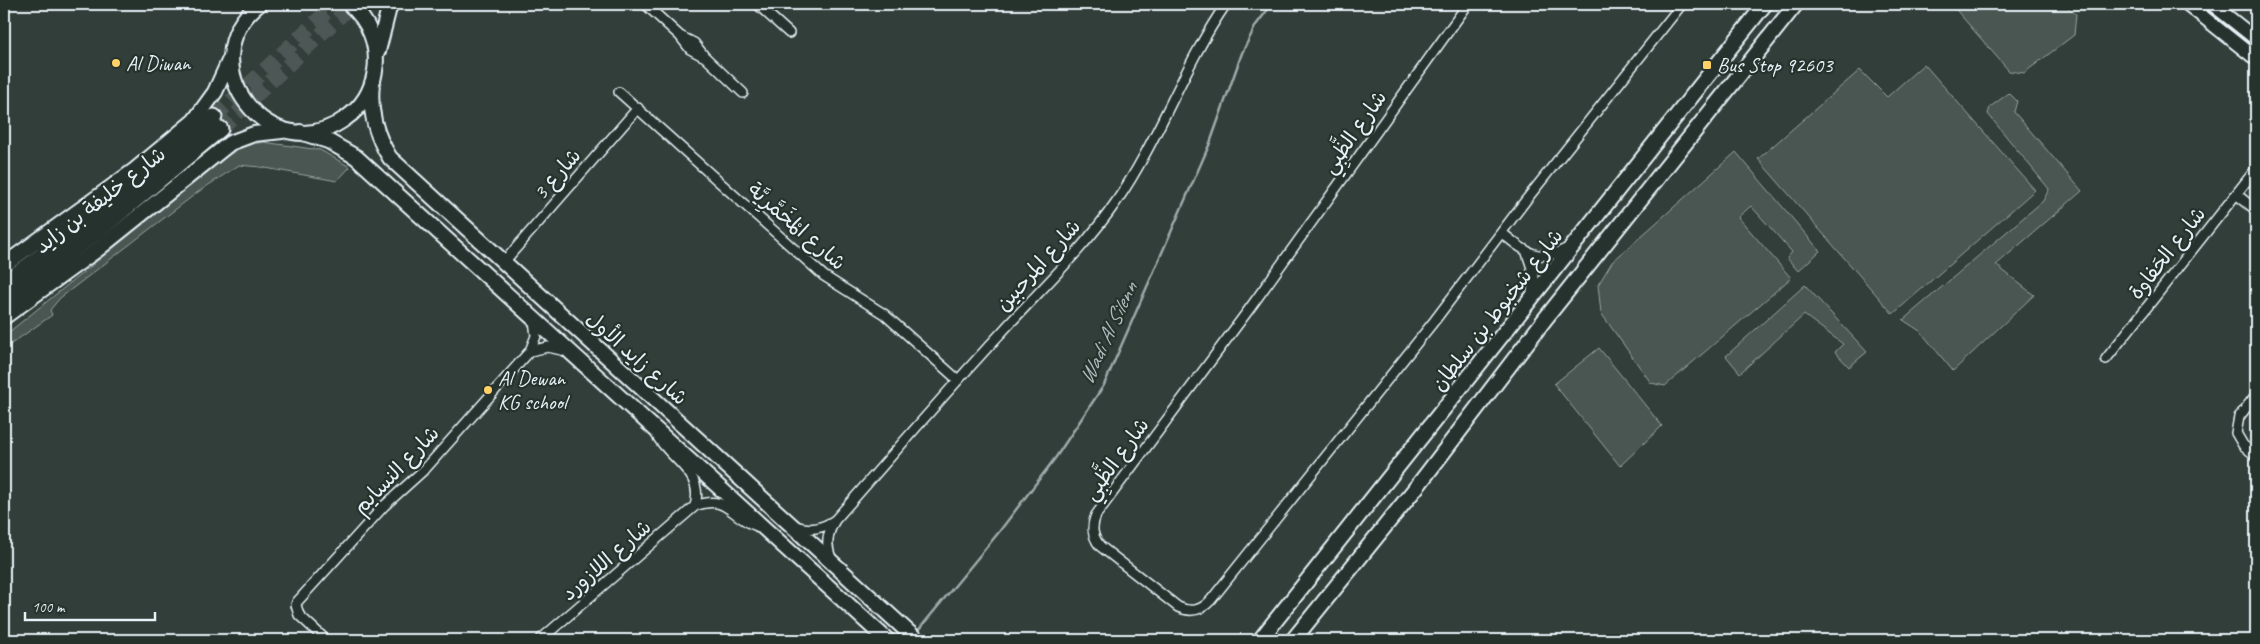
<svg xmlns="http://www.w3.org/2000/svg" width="2260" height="644" font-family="Caveat,'Playpen Sans Arabic',sans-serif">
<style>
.green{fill:#495651;stroke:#98a4a4}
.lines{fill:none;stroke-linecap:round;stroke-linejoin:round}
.stream{stroke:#9ea9ab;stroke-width:2.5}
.trunk-tunnel{stroke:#4d5956;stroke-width:15;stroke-dasharray:15 8;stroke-linecap:butt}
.minor-casing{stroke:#e8f1f8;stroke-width:12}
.secondary-casing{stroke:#e8f1f8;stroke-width:16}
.primary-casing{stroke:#e8f1f8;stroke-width:18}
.trunk-casing{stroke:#e8f1f8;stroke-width:19}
.minor{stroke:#26332d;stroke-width:9}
.secondary{stroke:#26332d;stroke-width:12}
.primary{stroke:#26332d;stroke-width:14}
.trunk{stroke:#26332d;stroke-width:15}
.poi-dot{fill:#ffd166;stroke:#26332d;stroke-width:2}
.labels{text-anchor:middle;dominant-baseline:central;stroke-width:4.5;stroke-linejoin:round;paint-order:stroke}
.poi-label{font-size:21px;fill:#e8f1f8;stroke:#26332d;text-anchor:start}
.street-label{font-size:21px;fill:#e8f1f8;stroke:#26332d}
.water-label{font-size:22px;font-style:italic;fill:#b1bbbe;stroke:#26332d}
</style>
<rect width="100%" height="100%" fill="#323e39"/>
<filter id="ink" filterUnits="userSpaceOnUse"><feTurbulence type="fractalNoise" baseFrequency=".02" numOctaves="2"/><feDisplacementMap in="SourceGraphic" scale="10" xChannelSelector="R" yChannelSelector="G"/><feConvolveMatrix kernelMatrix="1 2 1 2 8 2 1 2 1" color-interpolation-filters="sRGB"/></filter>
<g filter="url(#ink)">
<path class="green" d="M1951,4H2064L2076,14L2074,35L2024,73L2009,71Z
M1924,64L2035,190L1893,314L1758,159L1860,70L1887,97Z
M2009,93L2017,101L2014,112L2082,191L1996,265L2034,295L1953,371L1920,331L1903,320L2043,201L2049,189L1988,114L1990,107Z
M263,142L320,150L350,167L337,181L260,167L239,165L198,192L60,298L50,310L52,315L4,349V336L228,156L242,146Z
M1736,152L1820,251L1798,271L1787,258L1792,252L1751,206L1738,217L1791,278L1665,386L1651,383L1601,313L1598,285L1612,262Z
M1805,285L1867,352L1849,367L1835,352L1843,344L1804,315L1740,373L1726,356Z
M1599,348L1662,426L1620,466L1554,384Z"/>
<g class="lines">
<path class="stream" d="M916,633L999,532L1056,457L1104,385L1210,143L1242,53L1256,25L1272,4"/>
<path class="trunk-tunnel" d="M214,117L335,4
M220,129L353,4"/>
<defs>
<path id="minor" d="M645,4L680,36L690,49L703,56
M757,4L789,33
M1468,4L1250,308L1096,515C1091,527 1092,536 1100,546L1178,607C1191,613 1201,611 1211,600L1435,320L1526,200L1682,4
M680,36L694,43L704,56L743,93
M619,92L824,276L884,314L958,380
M2236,194L2256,210
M1502,233C1526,252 1538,264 1568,248
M1527,253L1534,274L1532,293
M503,263L638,108
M530,351L548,347L566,351
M2106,359L2256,169
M2256,395L2239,417L2236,433L2243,445L2256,456
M657,436C673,462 704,473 695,506
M795,526C810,531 822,529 835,520
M832,560C825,546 827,533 835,520C890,458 944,394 1001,333C1039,291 1084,249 1116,202C1159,140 1183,66 1226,4
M326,640L299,615L296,605L297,602L384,506L426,468L530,351L536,336L534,320
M540,640L695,506C729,494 728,516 757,526"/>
<path id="secondary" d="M2187,4L2256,59
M2212,4L2256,39"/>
<path id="primary" d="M259,4C186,63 271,173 346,118C362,107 372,90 375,71C379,46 369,20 349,4
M378,51L390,4
M372,83C369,111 375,134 390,158L917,640
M300,132L328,141L356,157L887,640
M4,265L135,170L194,121L215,92L230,59
M4,317L98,249L230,143L254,134L282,131
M1260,640C1430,429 1596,215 1765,4
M1293,640L1419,484L1545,319L1796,4"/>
<path id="trunk" d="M4,283C77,231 147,176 214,117
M4,301L97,232L220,129"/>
</defs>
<use href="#minor" class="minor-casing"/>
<use href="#secondary" class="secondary-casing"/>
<use href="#primary" class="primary-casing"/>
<use href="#trunk" class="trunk-casing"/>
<use href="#minor" class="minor"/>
<use href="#secondary" class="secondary"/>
<use href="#primary" class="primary"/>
<use href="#trunk" class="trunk"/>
</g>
</g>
<g class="poi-dot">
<circle cx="116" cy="63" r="5"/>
<rect x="1702" y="60" width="10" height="10" rx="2.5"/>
<circle cx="488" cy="390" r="5"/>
</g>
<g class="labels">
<g class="poi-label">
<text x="126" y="63">Al Diwan</text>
<text x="1717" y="65">Bus Stop 92603</text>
<text x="498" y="378">Al Dewan<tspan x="498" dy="24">KG school</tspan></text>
</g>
<g class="street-label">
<text transform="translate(1354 132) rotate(-55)">شارع الظَّبِي</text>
<text transform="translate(557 174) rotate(-49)">شارع 3</text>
<text transform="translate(100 200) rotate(-38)">شارع خليفة بن زايد</text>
<text transform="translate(797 226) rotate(41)">شارع المْخَمَّرِيَّة</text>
<text transform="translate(2167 253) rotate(-52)">شارع الحَفاوة</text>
<text transform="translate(1038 265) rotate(-48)">شارع المرحبين</text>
<text transform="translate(1497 310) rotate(-52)">شارع شخبوط بن سلطان</text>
<text transform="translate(637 358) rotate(42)">شارع زايد الأول</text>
<text transform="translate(1116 459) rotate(-54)">شارع الظَّبِي</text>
<text transform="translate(396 470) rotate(-46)">شارع النسايم</text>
<text transform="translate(606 560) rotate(-41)">شارع اللازورد</text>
</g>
<g class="water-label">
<text transform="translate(1108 333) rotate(-65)">Wadi Al Silenn</text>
</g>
</g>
<rect width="2260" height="644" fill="none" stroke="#26332d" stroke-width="20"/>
<rect x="10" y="10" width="2240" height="624" fill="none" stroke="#e8f1f8" stroke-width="2" filter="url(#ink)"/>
<path d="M25 612v8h130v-8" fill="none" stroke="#e8f1f8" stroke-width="2.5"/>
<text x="32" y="612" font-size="15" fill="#e8f1f8" stroke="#26332d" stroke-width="4" paint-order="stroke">100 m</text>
</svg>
